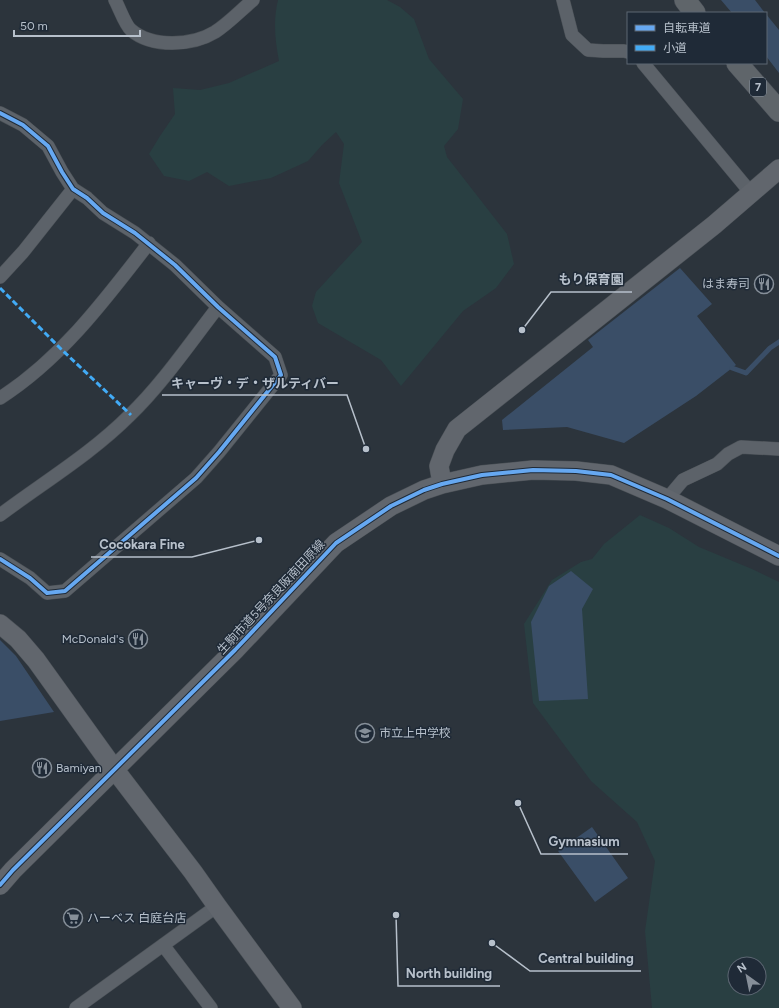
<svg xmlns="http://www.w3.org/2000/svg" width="779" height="1008" font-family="Figtree,'Noto Sans JP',sans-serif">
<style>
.green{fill:#293f42;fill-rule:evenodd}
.water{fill:#3a4e67}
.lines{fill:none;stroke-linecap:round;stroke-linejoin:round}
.stream{stroke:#3a4e67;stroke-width:5}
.street-casing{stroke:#4a5056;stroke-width:14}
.secondary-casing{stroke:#4a5056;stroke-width:20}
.primary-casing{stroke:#4a5058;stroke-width:22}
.street{stroke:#5c6269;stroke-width:13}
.secondary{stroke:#61666d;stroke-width:19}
.primary{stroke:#5f656a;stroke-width:21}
.quiet{stroke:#42abf6;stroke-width:3;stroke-dasharray:6 3;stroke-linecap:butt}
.cycleway-casing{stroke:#1f2a37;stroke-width:6}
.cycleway{stroke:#66a8f1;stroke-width:4}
.labels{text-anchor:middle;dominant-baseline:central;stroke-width:3;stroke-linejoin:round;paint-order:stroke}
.shield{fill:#1f2a37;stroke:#89939f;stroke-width:1}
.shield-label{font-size:11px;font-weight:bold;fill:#b7c0cb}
.poi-label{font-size:12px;fill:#b7c0cb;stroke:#1f2a37;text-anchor:start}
.street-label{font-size:12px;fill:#b7c0cb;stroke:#1f2a37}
.leader{fill:none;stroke:#b7c0cb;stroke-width:1.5}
.callout-dot{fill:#b7c0cb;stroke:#1f2a37;stroke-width:1.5}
.callout-label{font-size:13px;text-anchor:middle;font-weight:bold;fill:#b7c0cb;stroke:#1f2a37;stroke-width:3;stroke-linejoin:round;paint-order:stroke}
</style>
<rect width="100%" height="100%" fill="#2c343c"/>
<path class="green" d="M278,0H387L400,7L414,19L429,59L463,99L458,129L444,146L447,157L507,234L514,264L496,288L463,311L401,386L381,360L318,323L312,306L316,292L362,242L339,183L344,144L336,132L322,145L308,161L271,178L229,186L207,172L189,181L164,176L149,154L160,136L175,114L173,88L200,90L229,83L279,61C275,40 273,21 278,0Z
M640,515L669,528L699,547L752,569L779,582V1008H652L645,931L655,861L637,822L591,781L533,703L524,624L552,580L581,562L592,559L604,544ZM735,964H759V988H735Z"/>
<path class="water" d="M721,0H755L765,13H732Z
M766,14L779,30V73L766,56Z
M680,268L712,304L697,316L736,365L696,396L624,443L567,427L503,430L502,420L593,347L588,340Z
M571,571L593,589L582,609L588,699L539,701L531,622L549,586Z
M0,640L16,656L54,712L0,721Z
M592,827L628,878L595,902L558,851Z"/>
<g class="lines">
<path class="stream" d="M732,368L746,373L770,348L779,342"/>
<defs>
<path id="street" d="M115,0C119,7 125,25 131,30C152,48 192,46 215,32C229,23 241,10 253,0
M563,0L572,35L588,50L603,51H624L628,52
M643,63L751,193
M0,113L23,125L48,146L62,172L73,189L87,198L103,213L135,233L175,265L218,307L275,357L281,375L219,452L196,478L65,591L47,593L30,578L0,559
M0,277L23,252L73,189
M0,398C61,359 105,300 149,243
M667,499L683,480L717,464L728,454L741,447L779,449
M0,515C44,482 91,454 130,415C163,383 190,343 218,307
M163,945L211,1008
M76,1008L217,906"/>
<path id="secondary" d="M442,484L439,466L445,450L457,429L714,225L779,169
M0,624L18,639L36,660L115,770L193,872L217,906L292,1008
M0,885L13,870L235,650L336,543L391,506L424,490L442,484L482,475L533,470L576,471L611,475L667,499L779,556"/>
<path id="primary" d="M685,0L695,13
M737,63L779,111"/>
</defs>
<use href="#street" class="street-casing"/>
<use href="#secondary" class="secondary-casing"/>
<use href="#primary" class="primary-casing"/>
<use href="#street" class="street"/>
<use href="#secondary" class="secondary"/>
<use href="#primary" class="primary"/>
<path class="quiet" d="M0,288L61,349L131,415"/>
<defs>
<path id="cycleway" d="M0,113L23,125L48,146L62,172L73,189L87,198L103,213L135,233L175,265L218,307L275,357L281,375L219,452L196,478L65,591L47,593L30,578L0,559
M0,885L13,870L235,650L336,543L391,506L424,490L442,484L482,475L533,470L576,471L611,475L667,499L779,556"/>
</defs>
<use href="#cycleway" class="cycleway-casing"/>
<use href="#cycleway" class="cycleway"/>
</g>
<defs>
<symbol id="restaurant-ring" viewBox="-11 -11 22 22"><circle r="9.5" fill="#1f2a37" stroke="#868f99" stroke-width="1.5"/><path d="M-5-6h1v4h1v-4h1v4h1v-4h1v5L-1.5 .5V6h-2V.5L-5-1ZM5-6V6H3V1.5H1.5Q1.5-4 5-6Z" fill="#868f99"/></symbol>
<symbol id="school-ring" viewBox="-11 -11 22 22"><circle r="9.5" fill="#1f2a37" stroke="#868f99" stroke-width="1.5"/><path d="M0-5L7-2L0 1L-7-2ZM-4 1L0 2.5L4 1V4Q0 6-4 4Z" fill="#868f99"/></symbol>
<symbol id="supermarket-ring" viewBox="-11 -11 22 22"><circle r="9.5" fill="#1f2a37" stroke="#868f99" stroke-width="1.5"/><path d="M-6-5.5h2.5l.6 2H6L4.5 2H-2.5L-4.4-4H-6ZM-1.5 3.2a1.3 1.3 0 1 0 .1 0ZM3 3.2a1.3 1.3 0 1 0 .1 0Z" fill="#868f99"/></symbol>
</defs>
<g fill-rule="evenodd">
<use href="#restaurant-ring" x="753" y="273" width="22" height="22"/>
<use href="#restaurant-ring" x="127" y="628" width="22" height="22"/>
<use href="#school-ring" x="354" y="722" width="22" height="22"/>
<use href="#restaurant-ring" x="31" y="757" width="22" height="22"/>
<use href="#supermarket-ring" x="62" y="907" width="22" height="22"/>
</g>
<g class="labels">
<rect class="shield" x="750" y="78" width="16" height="18" rx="3"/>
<g class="shield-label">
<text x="758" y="87">7</text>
</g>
<g class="poi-label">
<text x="750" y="284" text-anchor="end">はま寿司</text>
<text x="124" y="639" text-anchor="end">McDonald's</text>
<text x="379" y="733">市立上中学校</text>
<text x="56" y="768">Bamiyan</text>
<text x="87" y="918">ハーベス 白庭台店</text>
</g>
<g class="street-label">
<text transform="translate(271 597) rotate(-47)">生駒市道5号奈良阪南田原線</text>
</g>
</g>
<path class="leader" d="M522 330L551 292H632M366 449L347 395H162M259 540L192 557H91M518 803L541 854H628M492 943L530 971H641M396 915L398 986H500"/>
<g class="callout-dot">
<circle cx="522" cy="330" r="4"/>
<circle cx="366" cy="449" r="4"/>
<circle cx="259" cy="540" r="4"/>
<circle cx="518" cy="803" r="4"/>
<circle cx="492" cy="943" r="4"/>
<circle cx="396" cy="915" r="4"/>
</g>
<g class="callout-label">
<text x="591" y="284">もり保育園</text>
<text x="255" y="388">キャーヴ・デ・ザルティバー</text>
<text x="142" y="549">Cocokara Fine</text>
<text x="584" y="846">Gymnasium</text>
<text x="586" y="963">Central building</text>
<text x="449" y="978">North building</text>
</g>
<rect x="627" y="12" width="140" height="52" fill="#1f2a37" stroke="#5c6672"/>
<rect x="635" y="25" width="20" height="6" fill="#66a8f1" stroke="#5c6672"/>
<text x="663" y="32" font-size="12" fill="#b7c0cb">自転車道</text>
<rect x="635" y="45" width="20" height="6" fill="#42abf6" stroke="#5c6672"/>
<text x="663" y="52" font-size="12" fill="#b7c0cb">小道</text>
<g transform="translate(747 976) rotate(327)"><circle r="19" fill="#1f2a37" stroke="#5c6672"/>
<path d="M0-3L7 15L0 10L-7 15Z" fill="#868f99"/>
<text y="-6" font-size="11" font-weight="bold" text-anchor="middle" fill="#b7c0cb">N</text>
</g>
<path d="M14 30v6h126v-6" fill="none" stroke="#b7c0cb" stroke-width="2"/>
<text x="20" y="30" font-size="12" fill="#b7c0cb" stroke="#1f2a37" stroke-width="3" paint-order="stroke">50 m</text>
</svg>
